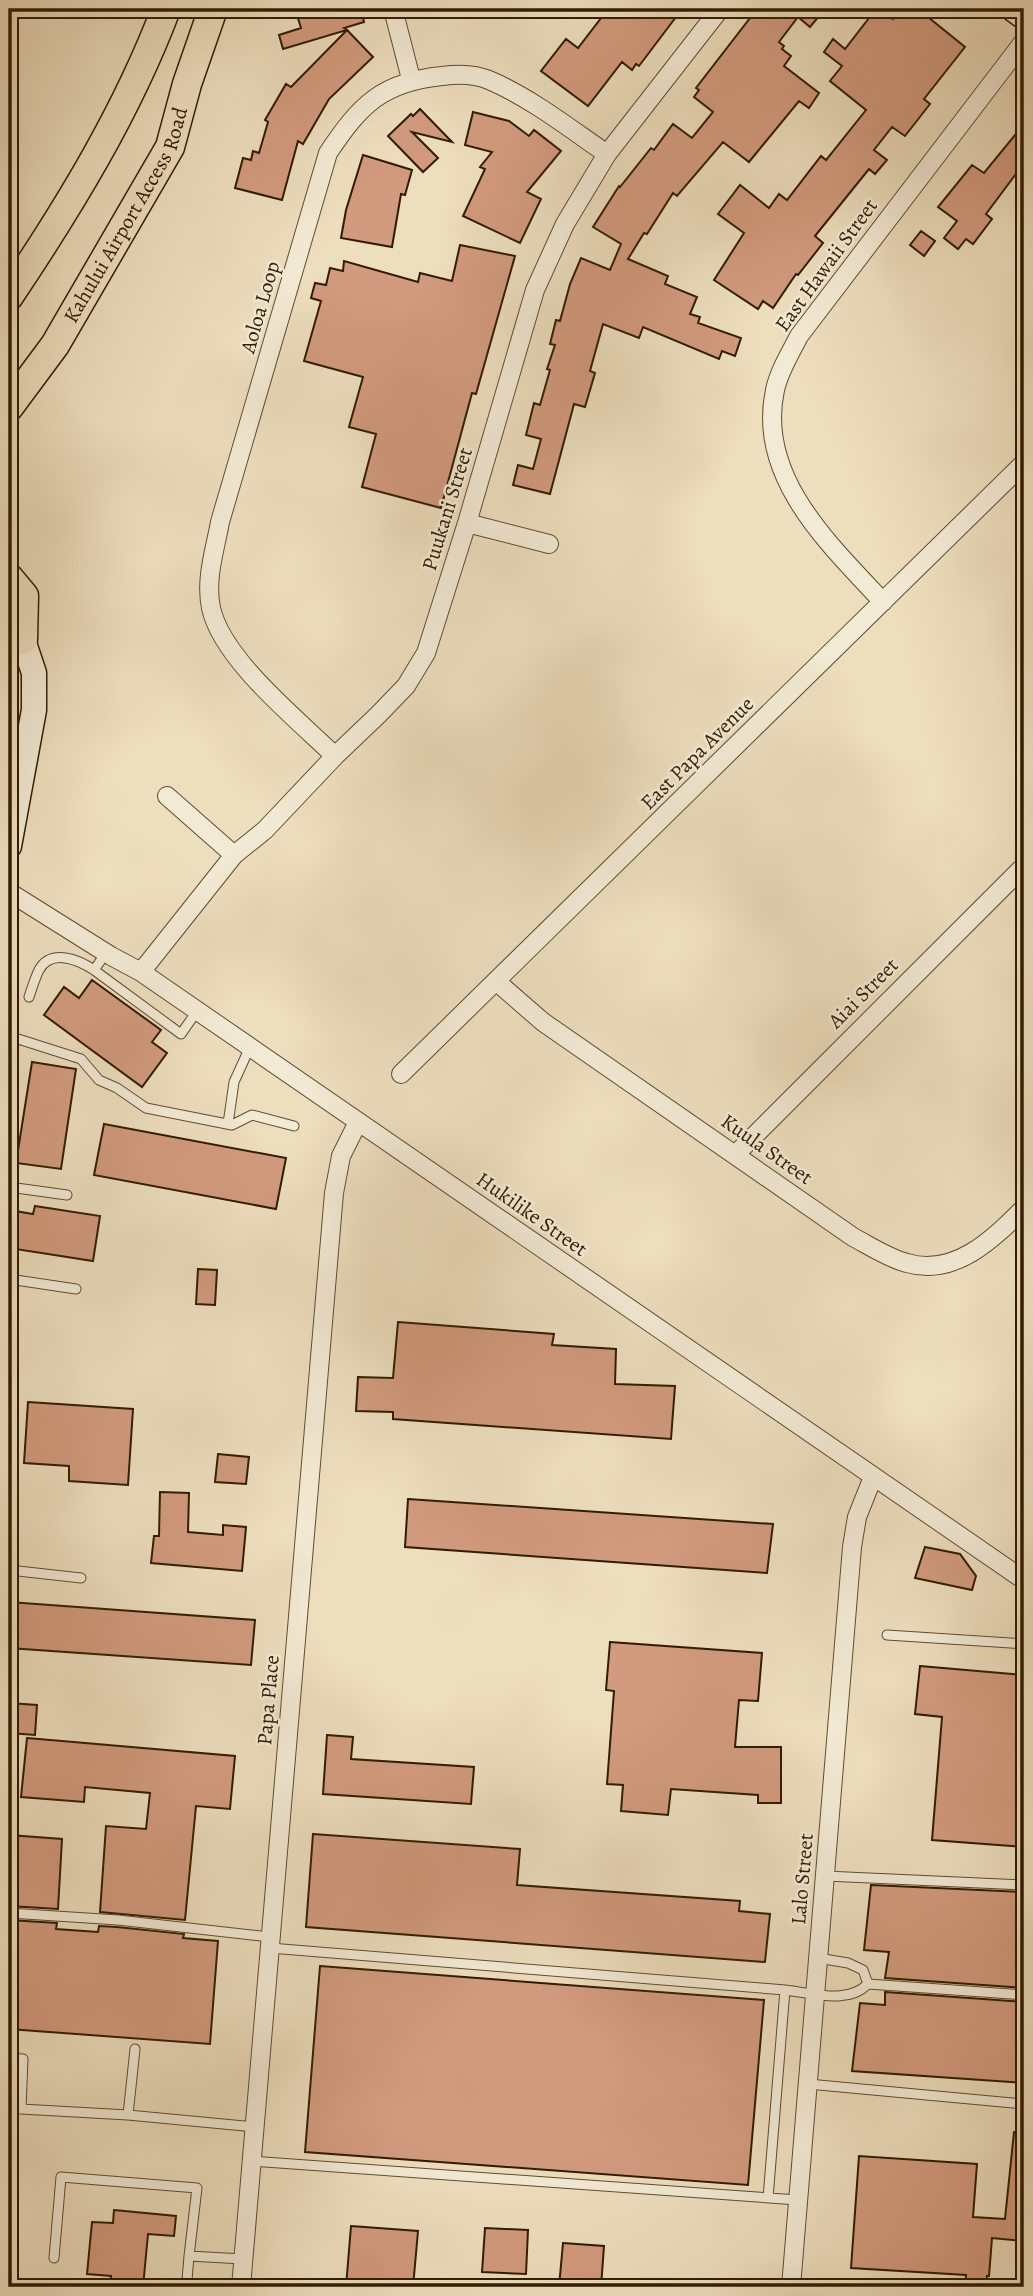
<svg xmlns="http://www.w3.org/2000/svg" width="1033" height="2296" font-family="Alegreya,serif">
<style>
.building{fill:#d29a7e;stroke:#311c01;stroke-width:2}
.lines{fill:none;stroke-linecap:round;stroke-linejoin:round}
.lane-casing{stroke:#604c30;stroke-width:11}
.street-casing{stroke:#604c30;stroke-width:20}
.secondary-casing{stroke:#311c01;stroke-width:27}
.primary-casing{stroke:#311c01;stroke-width:31}
.lane{stroke:#f3ead5;stroke-width:9}
.street{stroke:#f3ead5;stroke-width:18}
.secondary{stroke:#f3ead5;stroke-width:24}
.primary{stroke:#eddebe;stroke-width:28}
.labels{text-anchor:middle;dominant-baseline:central;stroke-width:5;stroke-linejoin:round;paint-order:stroke}
.street-label{font-size:21px;fill:#311c01;stroke:#f3ead5}
</style>
<rect width="100%" height="100%" fill="#eddebe"/>
<filter id="stains"><feTurbulence type="fractalNoise" baseFrequency=".00286" numOctaves="4"/><feColorMatrix values="0 0 0 0 .2 0 0 0 0 .09 0 0 0 0 .02 0 0 0 .5 -.17"/></filter>
<radialGradient id="worn" r=".72"><stop offset=".6" stop-color="#630" stop-opacity="0"/><stop offset="1" stop-color="#630" stop-opacity=".3"/></radialGradient>
<path class="building" d="M320,9H361L364,22L344,28L347,30L283,49L279,35L301,28L297,15Z
M608,9H682L639,66L636,64L632,70L622,62L588,106L541,71L566,39L578,48Z
M757,9H825L810,27L798,17L779,42L784,46L782,49L791,56L784,66L819,93L809,108L799,101L749,162L723,142L677,196L673,193L647,234L644,233L628,259L668,276L665,284L697,297L690,314L700,317L698,323L741,338L735,356L722,351L719,359L643,327L639,338L603,324L590,371L595,373L585,407L574,404L550,494L513,485L518,465L533,469L541,439L526,435L534,403L540,405L550,370L547,369L555,345L550,344L556,320L560,321L570,284L581,258L610,270L621,244L593,227L619,186L620,187L651,148L654,150L673,124L692,138L713,112L694,97L699,90L696,88Z
M876,9L893,19L902,9H918L965,47L924,99L930,104L905,136L892,127L874,150L887,160L875,174L869,169L815,236L823,243L798,275L796,274L773,308L763,301L758,309L714,280L744,233L718,214L740,185L769,208L779,194L787,200L821,156L826,160L866,110L830,81L842,66L824,52L833,39L845,49Z
M347,30L373,57L329,99L303,144L298,141L282,200L235,188L243,158L251,160L253,151L259,153L268,122L265,120L286,84L291,87Z
M420,109L452,142L412,132L438,158L423,172L388,136L411,114L413,116Z
M473,112L509,121L529,136L534,130L561,151L527,192L541,199L520,243L463,216L485,169L480,167L492,152L465,145Z
M1024,124V163L986,214L992,219L973,244L966,239L958,249L944,238L957,221L938,207L972,165L984,173Z
M363,155L412,170L405,195L401,194L392,247L341,238L346,210Z
M921,231L935,241L924,256L910,245Z
M460,245L515,256L476,394L472,393L441,508L362,487L376,434L349,427L363,377L304,361L321,301L311,298L315,283L326,285L330,268L343,271L344,261L418,282L420,273L452,281Z
M92,980L161,1030L152,1042L167,1053L142,1087L44,1015L64,987L79,998Z
M32,1062L76,1069L61,1169L16,1163Z
M104,1124L286,1158L276,1209L94,1175Z
M35,1206L100,1216L93,1261L9,1248V1210L33,1214Z
M198,1269L217,1270L215,1305L196,1304Z
M398,1322L554,1334L552,1345L616,1349L615,1384L675,1386L671,1439L393,1419V1412L356,1411L358,1377L393,1378Z
M28,1402L133,1409L128,1485L69,1481V1466L24,1463Z
M218,1454L249,1457L246,1484L215,1482Z
M160,1492L189,1493L188,1532L223,1535V1525L246,1527L242,1571L151,1563L154,1536H159Z
M408,1499L773,1524L767,1573L405,1547Z
M925,1547L960,1554L976,1576L972,1590L915,1578Z
M9,1602L255,1620L251,1665L9,1648Z
M610,1642L762,1653L758,1701L739,1700L735,1747H781V1803H758V1795L671,1789L668,1815L621,1811L623,1785L607,1784L614,1691L606,1690Z
M920,1666L1024,1675V1847L932,1840L942,1717L915,1714Z
M9,1703L37,1705L35,1735L9,1733Z
M327,1735L353,1737L351,1759L474,1767L471,1804L323,1794Z
M27,1738L235,1756L230,1809L196,1806L185,1920L100,1912L106,1826L146,1829L150,1793L85,1787L84,1802L21,1797Z
M313,1834L520,1849L517,1885L740,1901L739,1911L770,1914L765,1962L306,1927Z
M9,1835L62,1839L58,1909L9,1906Z
M871,1885L1024,1892V1988L885,1978L889,1952L864,1950Z
M9,1920L57,1923L56,1929L98,1932L99,1926L117,1927L184,1934L183,1938L218,1941L210,2044L9,2029Z
M320,1966L764,2000L748,2185L305,2152Z
M885,1992L1024,2002V2083L852,2071L860,2003L885,2005Z
M1014,2132L1024,2133V2241L992,2238L989,2276H987L986,2287H965L966,2275L851,2268L859,2156L977,2164L973,2217L1005,2219Z
M114,2210L176,2216L174,2236L148,2234L143,2287L110,2284L111,2276L87,2274L92,2222L113,2223Z
M351,2226L418,2231L413,2287H346Z
M485,2228L528,2230L526,2274L482,2272Z
M563,2243L604,2246L601,2287H559Z"/>
<g class="lines">
<defs>
<path id="lane" d="M106,953L94,970L181,1034L197,1011
M29,997C32,988 35,978 39,970C51,948 79,960 94,970
M9,1071L15,1038L81,1059L99,1080L117,1088L146,1108L232,1125L252,1115L294,1126
M228,1124L234,1082L250,1047
M9,1187L67,1195
M9,1279L76,1289
M9,1570L81,1578
M887,1635L1024,1644
M825,1876L1024,1885
M9,1913L118,1920L270,1937
M270,1948L785,1990C813,1993 847,2005 868,1984L863,1970L848,1963L818,1958
M868,1984L1024,1995
M9,2058L23,2059L21,2109L9,2108
M808,2084L1024,2104
M21,2109L128,2115L255,2127
M128,2115L135,2049
M252,2161L798,2200
M768,2198L785,1990
M54,2258L61,2177L197,2188L189,2256L243,2259
M187,2280L189,2256
M1021,2287L1024,2258"/>
<path id="street" d="M393,9L411,79
M467,523L549,544
M883,602C830,545 756,477 775,390C779,371 790,354 799,336L1024,41
M335,756C297,719 222,659 211,608C205,579 215,550 220,522L328,153C360,105 382,82 442,76C456,74 475,74 489,80C531,98 569,128 607,154
M167,796L234,855
M9,892L111,956L141,972L1024,1580
M141,972L234,855L265,830L335,756L378,715L406,686L426,653L467,523L535,290L565,224L607,154L720,9
M497,982L543,1022L853,1237C870,1246 888,1258 907,1263C955,1277 993,1239 1024,1208
M401,1074L1024,463
M736,1154L1024,866
M241,2287L334,1193L341,1156L358,1122
M791,2287L852,1547L857,1517L873,1477"/>
<path id="secondary" d="M1013,9L1024,17
M9,619L23,640L34,673V710L9,846"/>
<g id="primary">
<path d="M9,296C70,205 127,112 166,9"/>
<path id="s1" d="M9,407L55,345L170,147L187,84L213,9"/>
<path d="M9,578L24,596L23,640"/>
</g>
</defs>
<use href="#lane" class="lane-casing"/>
<use href="#street" class="street-casing"/>
<use href="#secondary" class="secondary-casing"/>
<use href="#primary" class="primary-casing"/>
<use href="#lane" class="lane"/>
<use href="#street" class="street"/>
<use href="#secondary" class="secondary"/>
<use href="#primary" class="primary"/>
</g>
<g class="labels">
<g class="street-label">
<text stroke="none"><textPath href="#s1" startOffset="226">Kahului Airport Access Road</textPath></text>
<text transform="translate(826 265) rotate(-54)">East Hawaii Street</text>
<text transform="translate(260 307) rotate(-74)">Aoloa Loop</text>
<text transform="translate(447 509) rotate(-73)">Puukani Street</text>
<text transform="translate(697 753) rotate(-45)">East Papa Avenue</text>
<text transform="translate(863 993) rotate(-45)">Aiai Street</text>
<text transform="translate(767 1149) rotate(35)">Kuula Street</text>
<text transform="translate(532 1214) rotate(35)">Hukilike Street</text>
<text transform="translate(268 1700) rotate(-85)">Papa Place</text>
<text transform="translate(802 1879) rotate(-85)">Lalo Street</text>
</g>
</g>
<rect width="1033" height="2296" fill="none" stroke="#eddebe" stroke-width="35"/>
<rect x="10" y="10" width="1012" height="2275" fill="none" stroke="#311c01" stroke-width="3.5"/>
<rect x="18" y="18" width="998" height="2261" fill="none" stroke="#311c01" stroke-width="2"/>
<rect width="100%" height="100%" filter="url(#stains)"/>
<rect width="100%" height="100%" fill="url(#worn)"/>
</svg>
